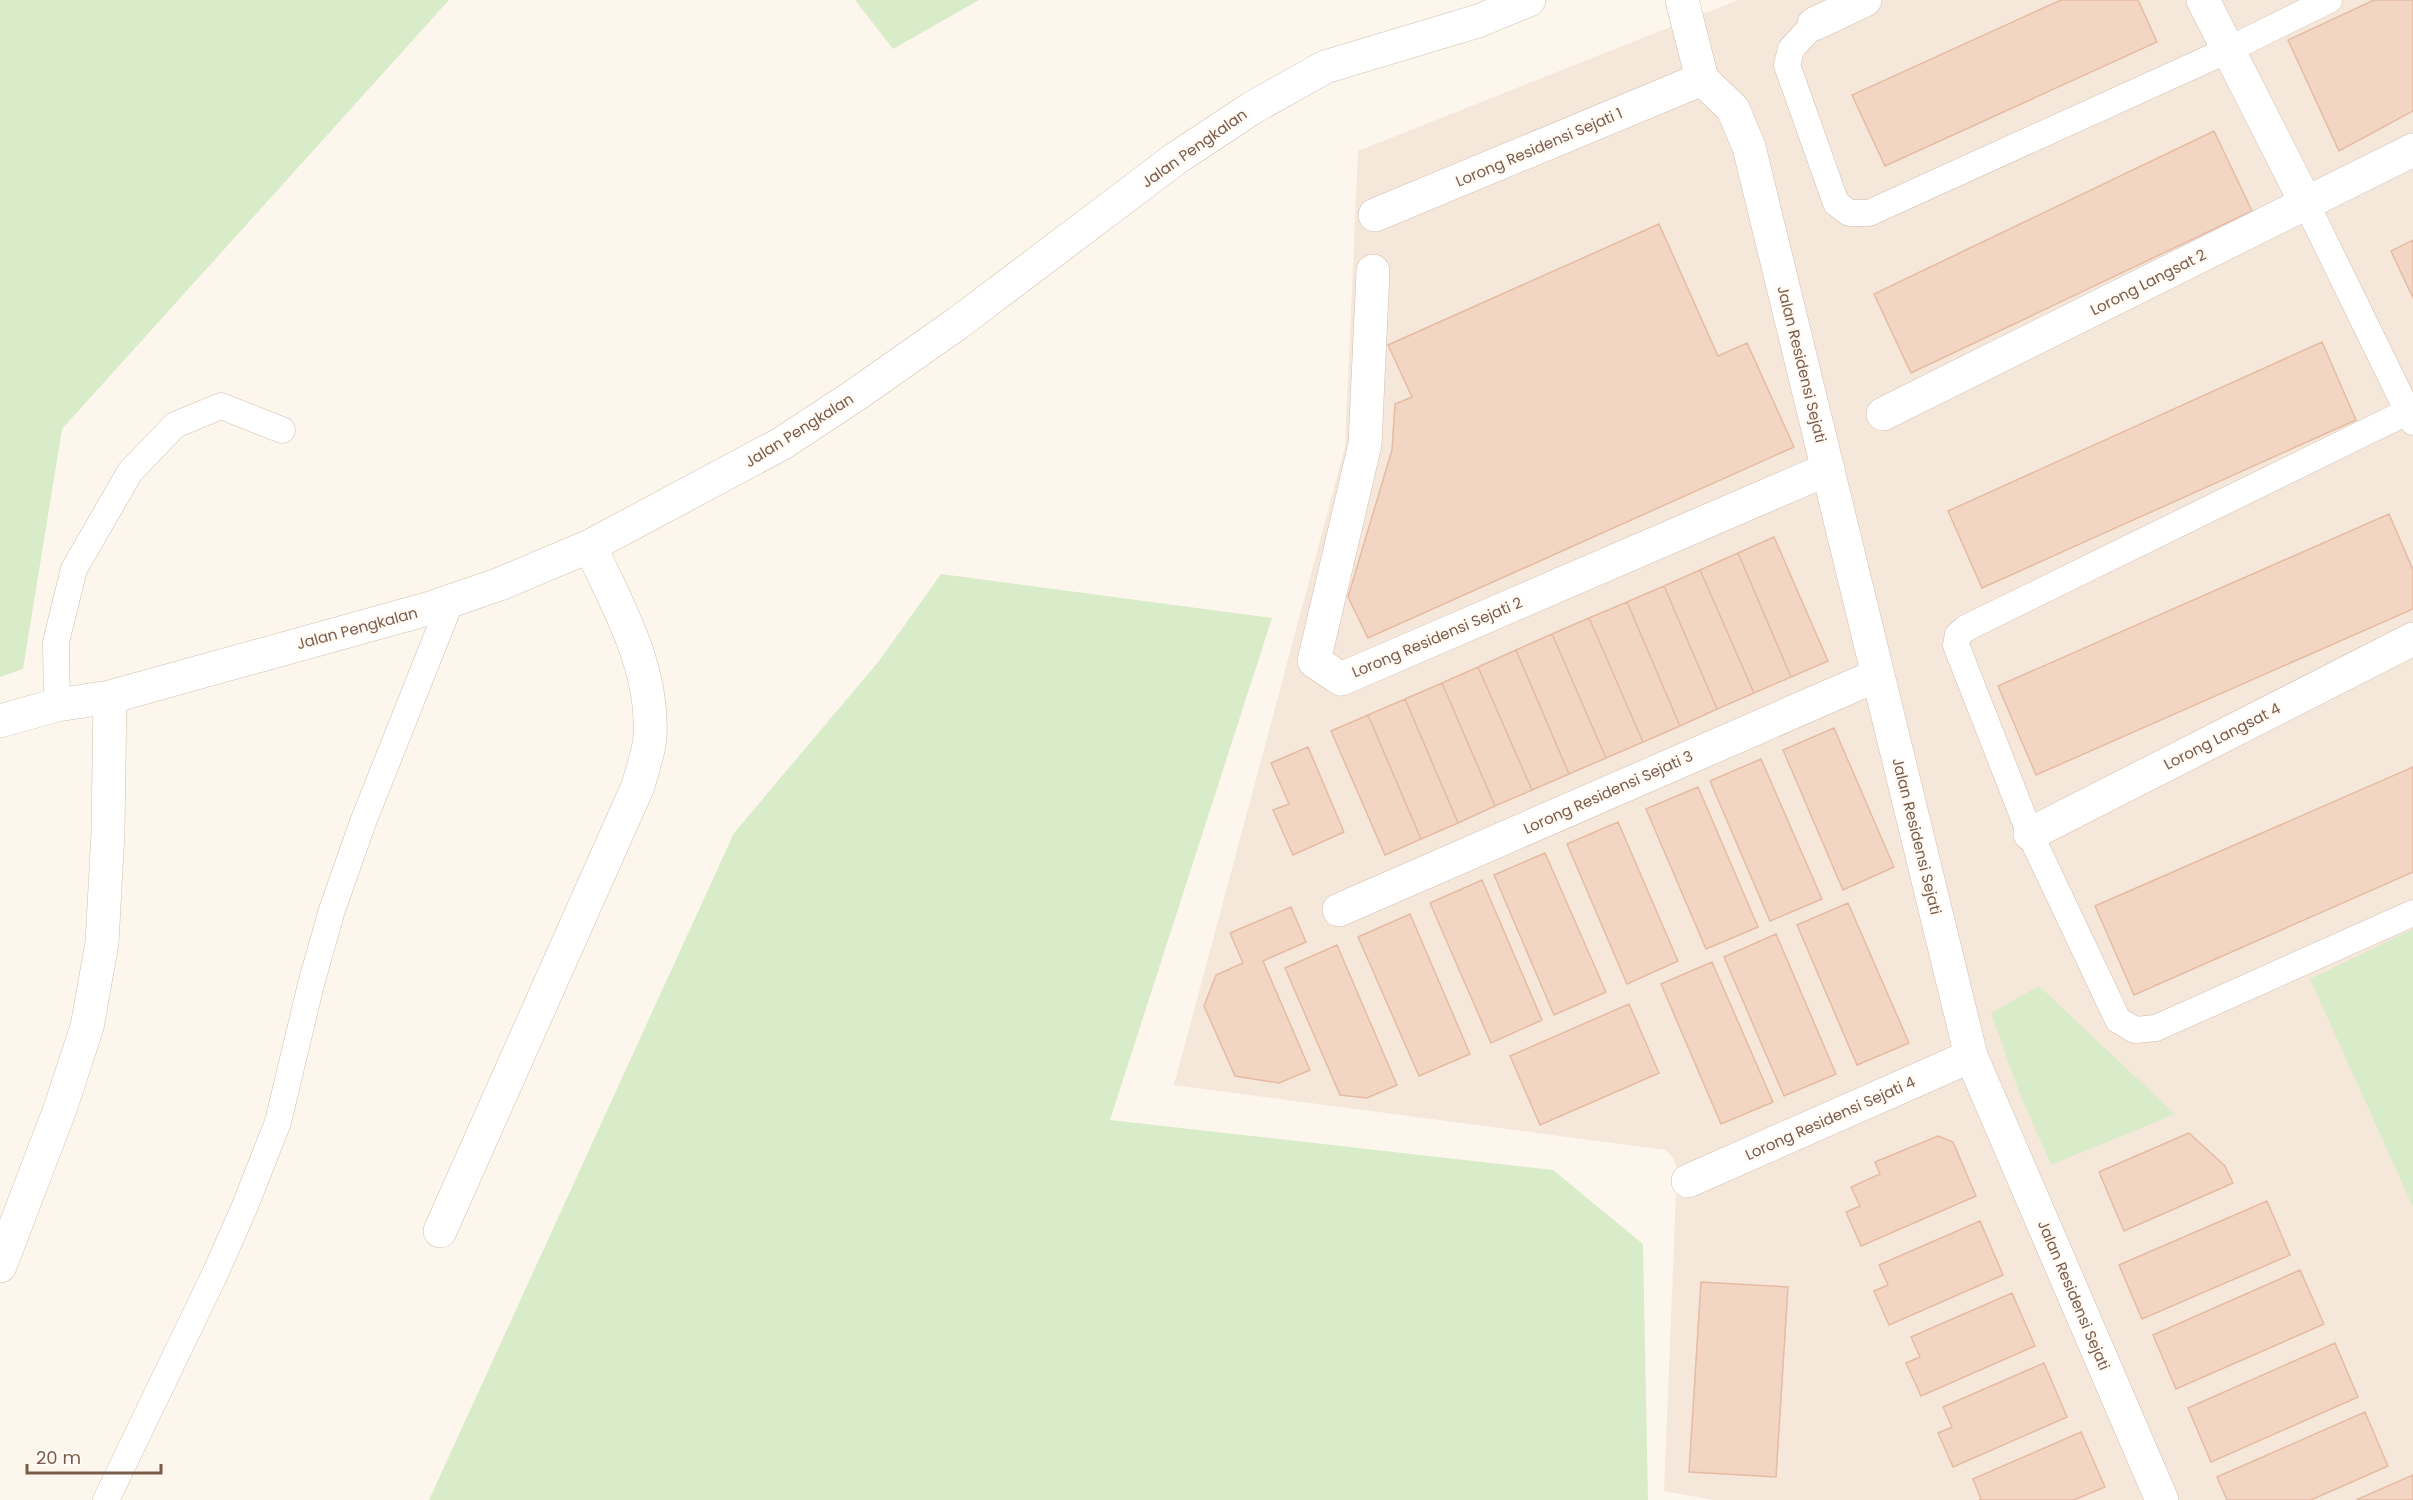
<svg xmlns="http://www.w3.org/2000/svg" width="2413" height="1500" font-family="Poppins,sans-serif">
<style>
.residential{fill:#f5e8da}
.green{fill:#d8ecc9}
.building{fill:#f3d5c3;stroke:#e6bba3;stroke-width:1.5}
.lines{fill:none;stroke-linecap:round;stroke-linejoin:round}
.service-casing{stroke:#d1beb0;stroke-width:27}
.minor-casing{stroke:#d1beb0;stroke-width:34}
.service{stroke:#fff;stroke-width:26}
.minor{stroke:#fff;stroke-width:33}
.labels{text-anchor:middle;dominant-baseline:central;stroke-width:5;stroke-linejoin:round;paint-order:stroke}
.street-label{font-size:15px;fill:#7a5c4d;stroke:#fffaf3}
</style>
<rect width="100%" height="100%" fill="#fdf6ec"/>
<path class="residential" d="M1738,0H2413V1500H1713L1664,1491L1677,1169L1674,1159L1666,1150L1174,1085L1345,447L1358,151Z"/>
<path class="green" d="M0,0H449L62,429L23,669L0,677Z
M855,0H979L893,49Z
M941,574L1272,618L1110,1120L1553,1170L1643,1244L1648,1500H429L734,833L879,661Z
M2413,929V1207L2310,979Z
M2039,986L2175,1114L2051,1165L2019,1092L1991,1013Z"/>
<path class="building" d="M2061,0H2138L2157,42L1885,166L1852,95Z
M2374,0H2413V111L2339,151L2288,40Z
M2214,131L2252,211L1911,373L1874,294Z
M1659,224L1718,356L1747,343L1794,447L1368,638L1348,597L1392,450L1395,404L1412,397L1388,345Z
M2413,240V298L2391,251Z
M2322,342L2356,420L1982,588L1948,511Z
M2389,514L2413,570V609L2036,775L1998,686Z
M1774,537L1828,661L1791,677L1738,553Z
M1738,553L1791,677L1754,693L1700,570Z
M1700,570L1754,693L1717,709L1664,586Z
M1664,586L1717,709L1680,726L1627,602Z
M1627,602L1680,726L1643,742L1589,618Z
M1589,618L1643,742L1606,758L1552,634Z
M1552,634L1606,758L1569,774L1516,650Z
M1516,650L1569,774L1532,790L1478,667Z
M1478,667L1532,790L1495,806L1442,683Z
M1442,683L1495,806L1458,823L1405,699Z
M1405,699L1458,823L1421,839L1368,715Z
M1368,715L1421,839L1385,855L1331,731Z
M1834,728L1894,867L1843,890L1783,750Z
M1308,747L1344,832L1293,855L1273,810L1289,804L1271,763Z
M1761,759L1822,899L1770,921L1710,781Z
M2413,767V872L2134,995L2095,906Z
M1698,787L1758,927L1706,949L1646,809Z
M1618,822L1678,961L1627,984L1567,844Z
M1545,853L1606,992L1554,1015L1494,875Z
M1482,880L1542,1020L1491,1043L1430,903Z
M1848,903L1909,1043L1857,1065L1797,925Z
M1291,907L1306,942L1263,961L1310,1070L1279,1083L1235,1076L1204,1006L1216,975L1243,963L1230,933Z
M1410,914L1470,1054L1419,1076L1358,937Z
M1776,934L1836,1074L1784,1096L1724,957Z
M1337,945L1397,1085L1367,1098L1340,1095L1285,968Z
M1712,962L1773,1102L1721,1124L1661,984Z
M1629,1004L1659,1073L1540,1125L1510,1056Z
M2189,1133L2225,1166L2233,1183L2124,1231L2099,1172Z
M1938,1136L1953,1142L1976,1196L1861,1246L1846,1212L1860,1206L1851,1187L1880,1174L1875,1162Z
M2267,1201L2290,1255L2142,1319L2119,1265Z
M1980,1221L2003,1275L1889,1325L1874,1291L1888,1285L1879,1265Z
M2300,1270L2324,1324L2176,1389L2153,1335Z
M1701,1282L1788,1287L1776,1477L1689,1472Z
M2012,1293L2035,1346L1921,1396L1906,1363L1920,1357L1911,1337Z
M2335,1343L2358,1397L2211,1462L2188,1408Z
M2044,1363L2067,1417L1953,1467L1938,1433L1952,1427L1943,1407Z
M2365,1412L2388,1466L2311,1500H2227L2217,1477Z
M2081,1432L2105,1487L2074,1500H1979L1981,1499L1973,1479Z
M2413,1475V1500H2356Z"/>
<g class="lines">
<defs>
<path id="service" d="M1814,24L1791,49L1787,65L1836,203L1849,213H1869L2228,50L2329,0
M2306,203L2413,422
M2413,409L1966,628L1958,635L1956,645L2030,834L2118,1020L2135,1030L2156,1028L2413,913
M57,705L56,642L74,569L130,472L175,425L221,406L282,430
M106,1500L214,1276L245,1206L278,1122L311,984L332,910L363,822L451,601"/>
<path id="minor" d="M1682,0L1702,79L1733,109L1749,147L1971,1056L2162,1500
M2203,0L2306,203
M1814,24L1865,0
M1375,215L1702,79
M1373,271L1365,444L1314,661L1341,679L1828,469
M1883,414L2413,150
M0,721L57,705L110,697L427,609L500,584L590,546L781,444L854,396L958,323L1175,159L1252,108L1325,67L1478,21L1529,0
M2030,834L2413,639
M1339,910L1878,675
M1688,1181L1971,1056
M440,1231L638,786C642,770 649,753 650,737C654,667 618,607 590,546
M0,1266L60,1109L87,1027L102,943L108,832L110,697"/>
</defs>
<use href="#service" class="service-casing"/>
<use href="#minor" class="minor-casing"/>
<use href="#service" class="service"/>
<use href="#minor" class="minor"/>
</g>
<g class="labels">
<g class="street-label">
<text transform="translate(1539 147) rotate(-23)">Lorong Residensi Sejati 1</text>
<text transform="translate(1194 148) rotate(-35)">Jalan Pengkalan</text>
<text transform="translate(2148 282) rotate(-27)">Lorong Langsat 2</text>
<text transform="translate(1802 364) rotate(76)">Jalan Residensi Sejati</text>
<text transform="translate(799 430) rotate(-32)">Jalan Pengkalan</text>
<text transform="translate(357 628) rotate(-15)">Jalan Pengkalan</text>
<text transform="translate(1437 637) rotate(-23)">Lorong Residensi Sejati 2</text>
<text transform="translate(2222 736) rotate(-27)">Lorong Langsat 4</text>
<text transform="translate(1608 792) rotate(-24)">Lorong Residensi Sejati 3</text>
<text transform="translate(1917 836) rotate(76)">Jalan Residensi Sejati</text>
<text transform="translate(1830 1118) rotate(-24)">Lorong Residensi Sejati 4</text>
<text transform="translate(2074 1295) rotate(67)">Jalan Residensi Sejati</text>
</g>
</g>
<path d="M27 1464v9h134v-9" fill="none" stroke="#7a5c4d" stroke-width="3"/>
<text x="36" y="1464" font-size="18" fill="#7a5c4d" stroke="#fffaf3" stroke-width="4.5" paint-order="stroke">20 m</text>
</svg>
